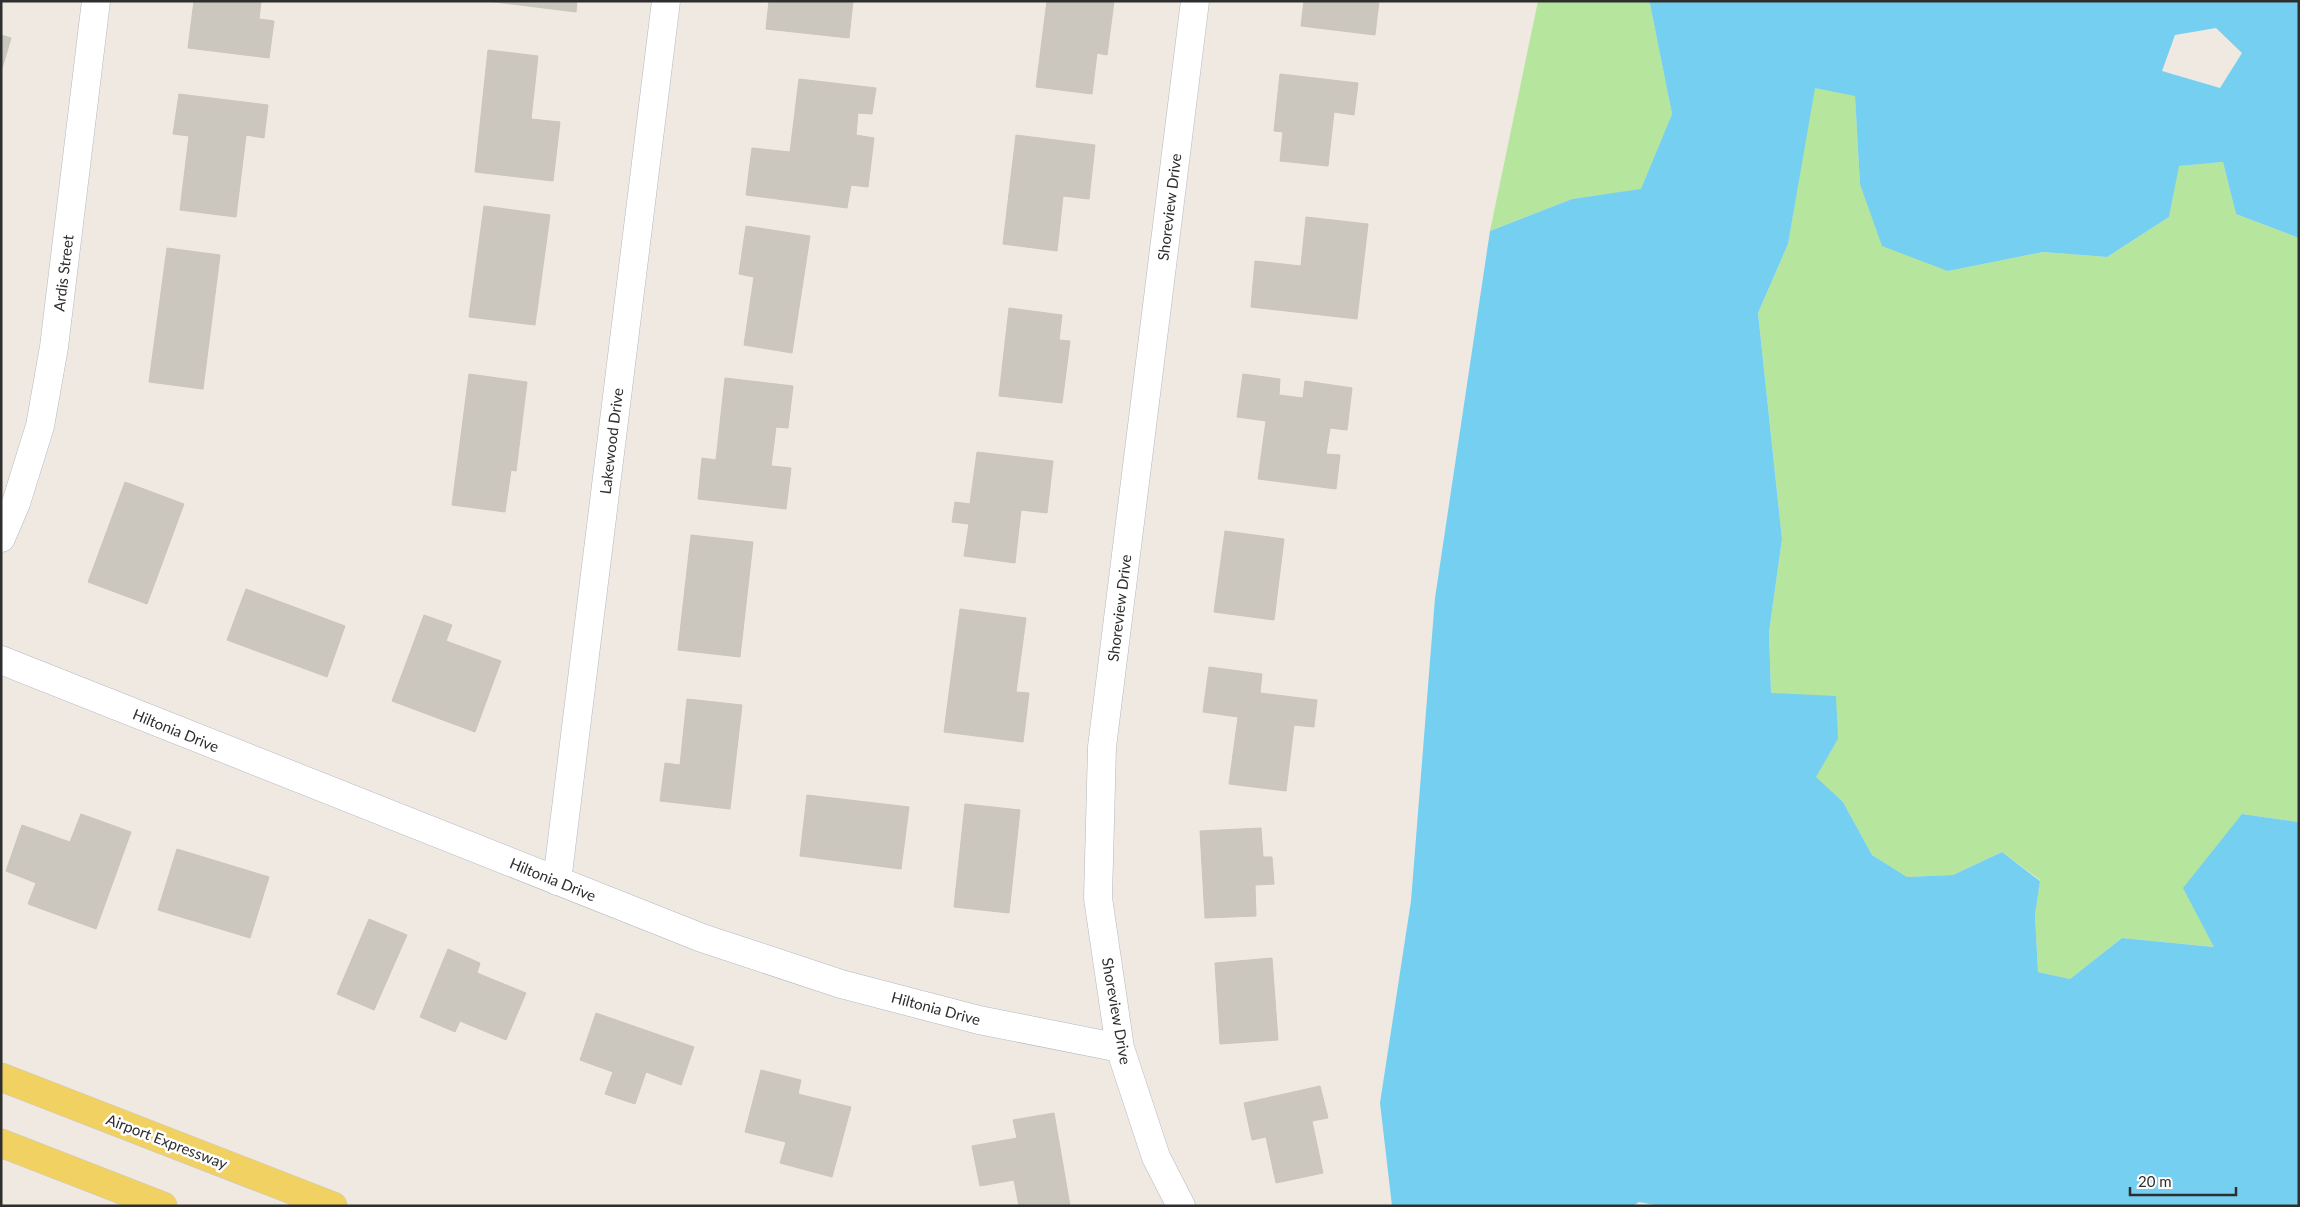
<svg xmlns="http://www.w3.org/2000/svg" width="2300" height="1207" font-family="Lato,sans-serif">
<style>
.green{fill:#b6e59e}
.water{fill:#75cff0;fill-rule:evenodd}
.building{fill:#cbc7bf;stroke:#cbc5ba}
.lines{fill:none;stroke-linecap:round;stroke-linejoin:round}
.minor-casing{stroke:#b4b7c1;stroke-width:29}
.primary-casing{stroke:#c9c9c9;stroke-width:29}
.minor{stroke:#fff;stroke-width:28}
.primary{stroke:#f2d163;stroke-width:28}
.labels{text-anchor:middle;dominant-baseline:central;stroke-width:5;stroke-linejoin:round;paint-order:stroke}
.street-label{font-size:15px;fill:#2e2e2e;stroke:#fff}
</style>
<rect width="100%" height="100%" fill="#efe9e1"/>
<path class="green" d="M1538,1H1648L1650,4L1672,114L1641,190L1572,199L1490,231Z
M1814,87L1855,95L1860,184L1948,271L2043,252L2107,257L2169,217L2178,166L2223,162L2236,214L2299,238V822L2242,814L2215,947L2122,938L2070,979L2038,972L2035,915L2040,880L2002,852L1953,875L1907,877L1872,855L1843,802L1815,777L1838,739L1771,693L1769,632L1782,539L1758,313L1788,244Z"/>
<path class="water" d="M1648,1H2299V238L2236,214L2223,162L2179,166L2169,217L2107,257L2043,252L1948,271L1882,246L1860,184L1855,96L1815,88L1788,244L1758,313L1782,539L1769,632L1771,693L1836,696L1838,739L1816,777L1843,802L1872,855L1907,877L1953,875L2002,852L2040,881L2035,915L2038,972L2070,979L2122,938L2214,947L2183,888L2242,814L2299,822V1206H1660L1639,1202L1633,1206H1392L1380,1103L1411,901L1435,598L1490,231L1572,199L1641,189L1672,114L1650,4ZM2216,28L2242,53L2220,88L2162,71L2175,35Z"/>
<path class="building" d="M194,1H261L259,19L274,21L269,58L188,48Z
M487,1H577L576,12Z
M769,1H853L849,38L766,29Z
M1047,1H1114L1107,55L1097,53L1092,94L1036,87Z
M1304,1H1379L1375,35L1301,26Z
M1,35L11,38L1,72Z
M488,50L538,56L531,119L560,122L553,181L475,172Z
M1280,74L1358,83L1354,115L1334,112L1328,166L1280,161L1283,132L1274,131Z
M799,79L876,88L872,114L858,113L856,135L874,138L868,187L851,185L847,208L746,195L752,148L790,152Z
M179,94L268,105L264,138L246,135L236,217L180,210L189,136L173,134Z
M1016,135L1095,145L1089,199L1063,196L1057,251L1003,244Z
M484,206L550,215L535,325L469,317Z
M1306,217L1368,224L1357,319L1251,307L1255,261L1301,266Z
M746,226L810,236L792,353L744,345L754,277L739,274Z
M167,248L220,255L203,389L149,382Z
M1009,308L1062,315L1059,340L1070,341L1062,403L999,396Z
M469,374L527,382L516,471L511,470L505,512L452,505Z
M1243,374L1280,379L1279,395L1303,398L1305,381L1352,388L1347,430L1330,428L1326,454L1340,455L1336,489L1258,479L1266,421L1237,417Z
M725,378L793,386L788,428L776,427L771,466L791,468L786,509L698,499L702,458L716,460Z
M977,452L1053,461L1047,513L1021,510L1015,563L964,556L969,524L952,522L955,502L970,504Z
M125,482L184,504L147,604L88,582Z
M1225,531L1284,539L1274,620L1214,612Z
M691,535L753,542L740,657L678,650Z
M246,589L345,626L327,677L227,640Z
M960,609L1026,618L1016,692L1029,693L1023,742L944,732Z
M424,615L452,625L446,641L501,661L475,732L392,701Z
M1209,667L1262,674L1260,693L1317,700L1314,727L1294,725L1286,791L1229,784L1238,717L1203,712Z
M687,699L742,705L730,809L660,801L665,763L680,765Z
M807,795L909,807L901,869L800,856Z
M965,804L1020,810L1009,913L954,907Z
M81,814L131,832L96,929L28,904L36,883L6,871L22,825L70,842Z
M1261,828L1263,857H1272L1274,884L1255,885L1256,916L1205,918L1200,831Z
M177,849L269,877L250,938L158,910Z
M369,919L407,935L374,1010L337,994Z
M448,949L480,963L477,973L526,993L506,1040L460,1021L455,1032L420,1017Z
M1272,958L1278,1040L1220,1044L1215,963Z
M596,1013L694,1047L681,1085L646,1072L635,1104L605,1094L613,1072L580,1060Z
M761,1070L801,1080L798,1094L851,1107L832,1177L780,1163L786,1142L745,1132Z
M1320,1086L1328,1118L1312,1121L1323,1173L1276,1183L1266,1137L1252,1140L1244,1103Z
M1054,1113L1070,1206H1019L1014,1180L980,1186L972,1146L1017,1138L1013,1120Z"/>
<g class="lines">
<defs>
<path id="minor" d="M1,538L16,503L40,426L54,347L96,1
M1,660L702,938L841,984L979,1020L1120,1048
M557,881L666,1
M1181,1206L1156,1157L1120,1048L1098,898L1102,747L1195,1"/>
<path id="primary" d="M1,1077L333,1206
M1,1143L163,1206"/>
</defs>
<use href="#minor" class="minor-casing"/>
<use href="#primary" class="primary-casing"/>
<use href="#minor" class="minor"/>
<use href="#primary" class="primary"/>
</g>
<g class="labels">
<g class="street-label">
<text transform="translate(1169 207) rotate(-83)">Shoreview Drive</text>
<text transform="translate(63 273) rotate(-83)">Ardis Street</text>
<text transform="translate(611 441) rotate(-83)">Lakewood Drive</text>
<text transform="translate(1119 608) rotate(-83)">Shoreview Drive</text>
<text transform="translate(176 730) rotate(22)">Hiltonia Drive</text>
<text transform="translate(553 879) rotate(22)">Hiltonia Drive</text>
<text transform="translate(936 1008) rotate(15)">Hiltonia Drive</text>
<text transform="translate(1117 1011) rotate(80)">Shoreview Drive</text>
<text transform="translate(167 1141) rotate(21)">Airport Expressway</text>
</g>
</g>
<rect width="2300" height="1207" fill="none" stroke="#2e2e2e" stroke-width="5"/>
<path d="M2130 1187v8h106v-8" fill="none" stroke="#2e2e2e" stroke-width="2.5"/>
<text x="2138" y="1187" font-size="15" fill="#2e2e2e" stroke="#ffffff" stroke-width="4" paint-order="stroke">20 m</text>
</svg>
